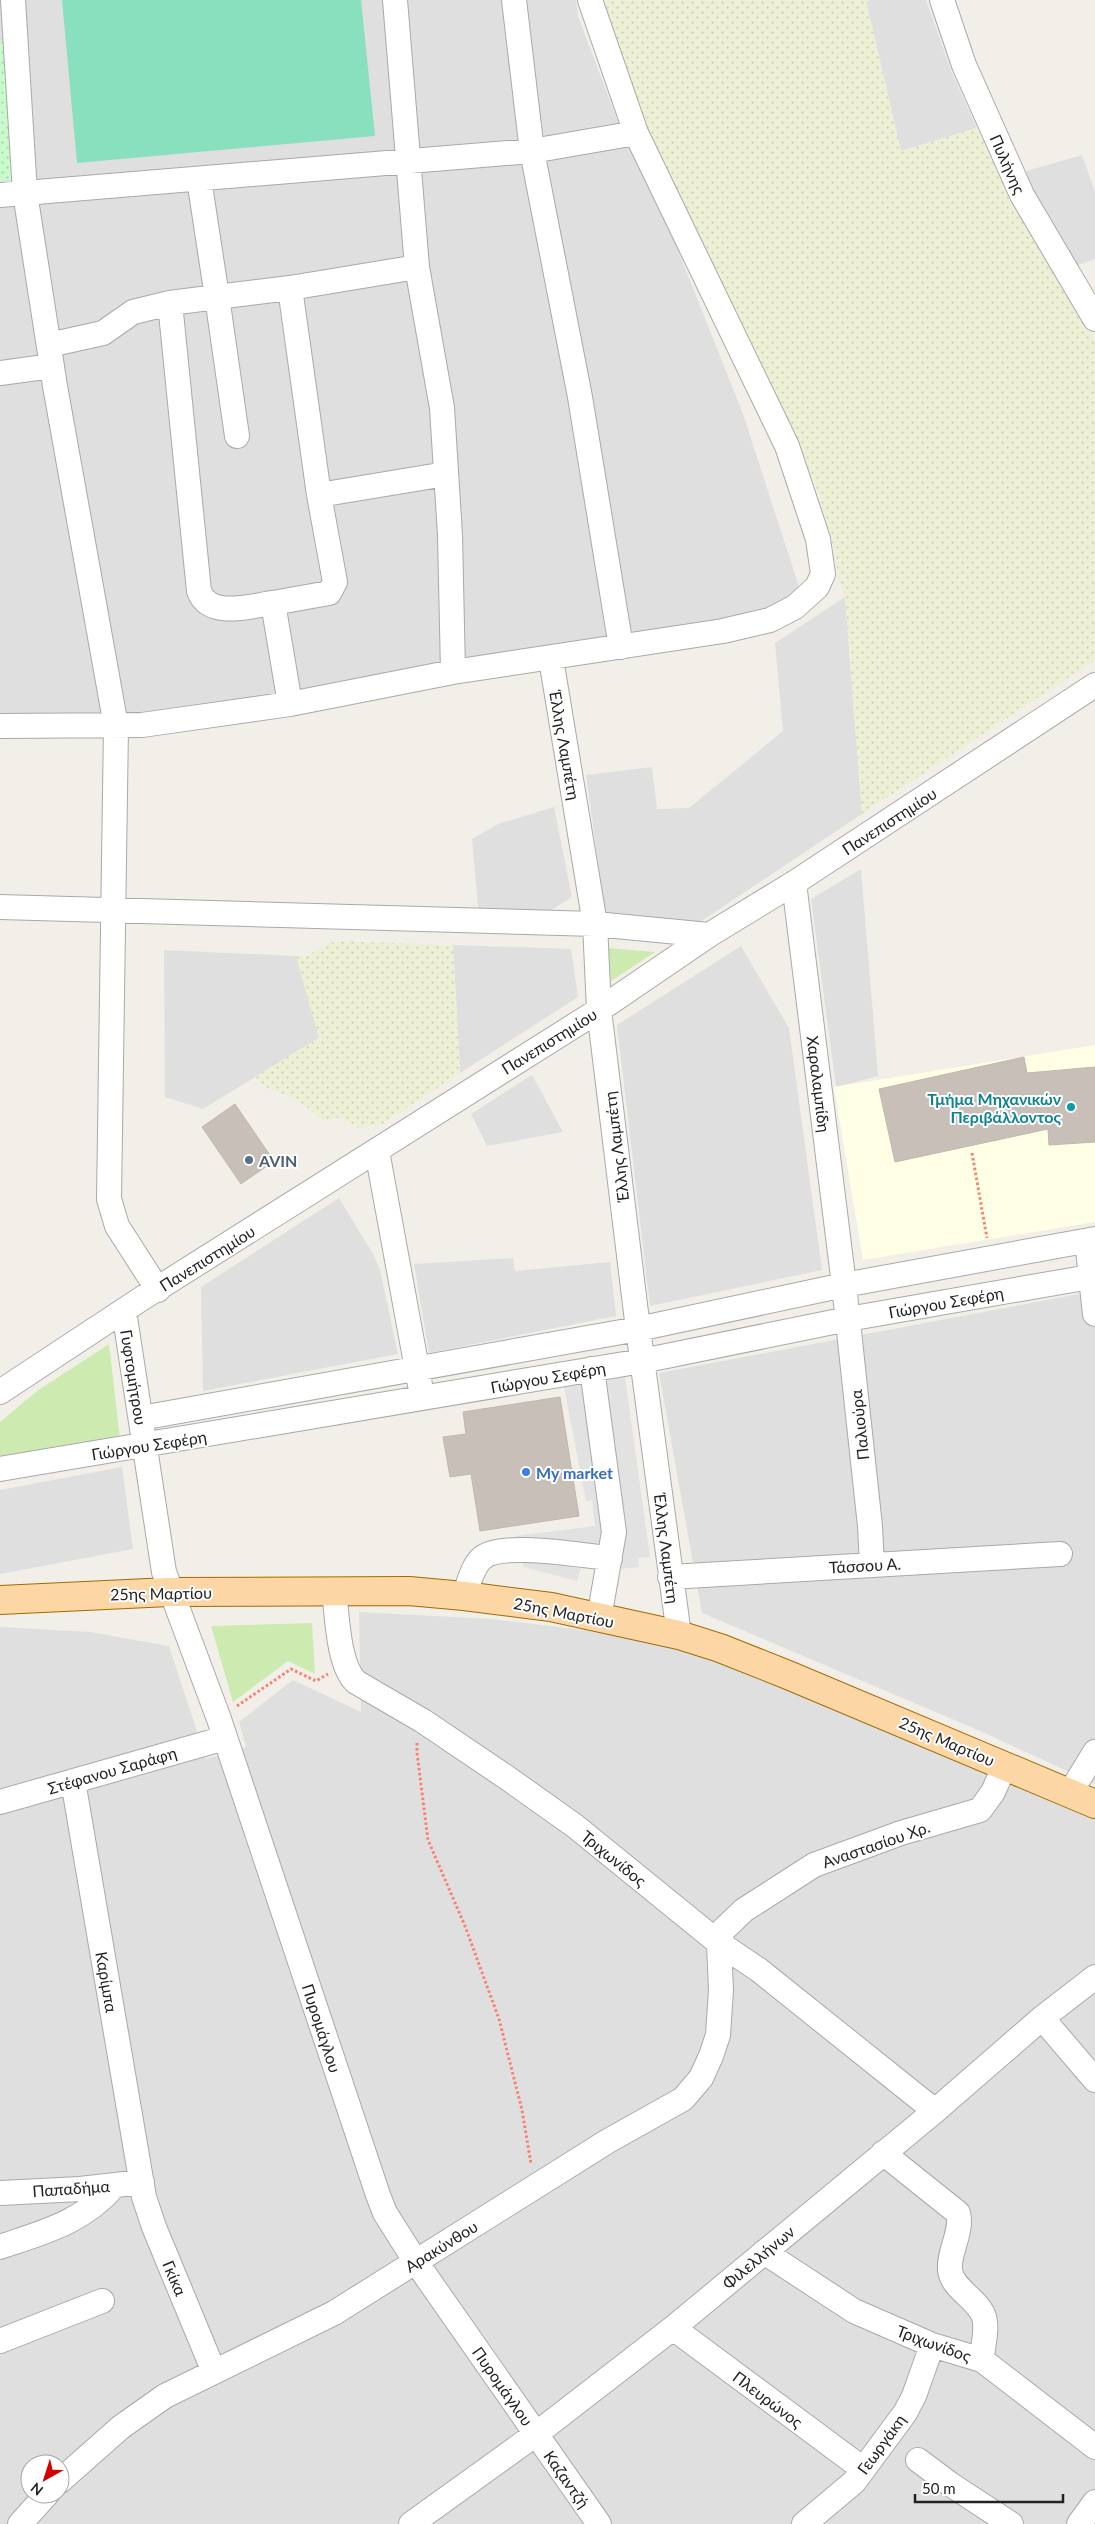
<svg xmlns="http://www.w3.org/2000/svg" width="1095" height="2524" font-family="Lato,sans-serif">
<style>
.residential{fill:#e0dfdf;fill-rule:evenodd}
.education{fill:#ffffe5}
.farmland{fill:url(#farmland-dots)}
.grass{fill:#cdebb0}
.park{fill:url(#park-dots)}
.pitch{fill:#88e0be}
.parking{fill:#e2e2e2}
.building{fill:#c7bfb8;stroke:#c4b6ab}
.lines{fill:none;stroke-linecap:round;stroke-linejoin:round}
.minor-casing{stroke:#a9a9a9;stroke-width:26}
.major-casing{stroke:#a06b00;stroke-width:30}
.path{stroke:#fa8072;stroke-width:3;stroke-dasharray:2.5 2.5;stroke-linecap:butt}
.minor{stroke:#fff;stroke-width:24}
.major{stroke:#fcd6a4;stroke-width:28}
.culture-dot{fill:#0f9aa8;stroke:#fff;stroke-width:2}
.service-dot{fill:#5c6f8a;stroke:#fff;stroke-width:2}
.shop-dot{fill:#3f7fe0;stroke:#fff;stroke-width:2}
.labels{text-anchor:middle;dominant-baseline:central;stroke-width:4;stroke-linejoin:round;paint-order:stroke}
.street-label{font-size:16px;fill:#222;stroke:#fff}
.culture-label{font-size:16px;font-weight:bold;fill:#0d838f;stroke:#fff;text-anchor:end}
.service-label{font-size:16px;font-weight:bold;fill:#4e5e75;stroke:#fff;text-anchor:start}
.shop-label{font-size:16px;font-weight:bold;fill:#366cbe;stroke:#fff;text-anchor:start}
</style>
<defs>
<pattern id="farmland-dots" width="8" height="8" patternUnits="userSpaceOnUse" patternTransform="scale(1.25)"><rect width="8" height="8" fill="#eef0d5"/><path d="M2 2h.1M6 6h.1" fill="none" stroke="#ccceb7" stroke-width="1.8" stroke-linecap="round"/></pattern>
<pattern id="park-dots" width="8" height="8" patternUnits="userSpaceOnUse" patternTransform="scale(1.25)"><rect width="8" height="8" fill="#c8facc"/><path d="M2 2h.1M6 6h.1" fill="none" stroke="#acd6af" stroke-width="1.8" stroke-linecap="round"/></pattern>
</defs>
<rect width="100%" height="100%" fill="#f2efe9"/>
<path class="residential" d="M0,0H576L578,16L618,122L666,220L743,414L801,593L776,611L146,719L0,723Z
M870,0H926L952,73L977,128L901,151L866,1Z
M1082,155L1095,192V259L1078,265L1064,246L1023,172Z
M845,597L862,814L691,928L606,920L586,775L652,767L657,809L689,808L783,731L775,643Z
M554,807L572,897L542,916L479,917L472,839L498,824Z
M861,869L878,1076L836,1087L811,899Z
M453,945L571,949L578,997L460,1073Z
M741,946L789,1028L822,1270L650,1306L617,1025Z
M164,950L296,956L319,1038L203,1109L165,1097Z
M532,1075L563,1132L487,1146L471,1114Z
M339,1198L373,1254L380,1270L398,1354L203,1391L201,1287Z
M513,1258L515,1271L610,1262L616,1316L429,1353L414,1264Z
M1095,1291V1784L978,1730L702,1613L659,1373Z
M122,1467L133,1549L0,1574V1490Z
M359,1612L492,1619L619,1634L701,1653L1035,1791L1095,1819V2524H0V1627L90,1632L169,1646L206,1759L246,1747L239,1722L293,1680L361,1712ZM30,2464H60V2494H30Z"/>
<path class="education" d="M1095,1045V1222L863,1260L834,1087Z"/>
<path class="farmland" d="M594,0H870L866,2L901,151L977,128L1028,230L1081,313L1095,339V660L862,814L845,597L839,581L833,544L815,483L644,131Z
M335,941L453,945L460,1073L382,1124L359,1128L340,1117L324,1121L295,1098L267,1088L255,1077L319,1038L296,956H306Z"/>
<path class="grass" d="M607,948L655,952L611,981Z
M109,1344L120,1439L0,1462V1422L37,1391Z
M312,1623L315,1674L288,1661L233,1702L211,1626Z"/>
<path class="park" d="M6,40L17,180L0,181V41Z"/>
<path class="pitch" d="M62,0H361L375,136L77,163Z"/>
<path class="parking" d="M625,1377L650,1557L638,1558L639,1567L618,1569L581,1568L577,1581L524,1567L515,1536L595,1526L592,1500L586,1501L564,1387Z"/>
<path class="building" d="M1024,1057L1027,1073L1095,1067V1142L1049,1145L1048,1129L895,1162L879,1089Z
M235,1104L274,1161L241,1184L202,1127Z
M560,1397L579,1516L480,1531L471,1474L450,1477L443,1437L466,1434L463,1412Z"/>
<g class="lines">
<defs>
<path id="minor" d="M13,0L25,193L55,386L116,726L109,1199L117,1226L158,1290
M395,0L417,267L442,408L450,535L453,672
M514,0L532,151L580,397L621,647
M942,0L964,65L1022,195L1095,319
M199,179L217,297L170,303L199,591C209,619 250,606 273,603L290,704
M0,195L532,151L636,133
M49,345L103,333L133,312L170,303
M0,373L52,366
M237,436L217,297L290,288
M319,495L446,474
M273,603L329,593L335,582L319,495L290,288L417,267
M551,659L595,924L599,1010L638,1329L679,1635
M0,726L142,725L290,704L453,672L723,631L770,620L795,607L817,587L823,574L818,539L787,446L636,133L590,0
M794,883L844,1285L870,1526L872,1565
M0,907L595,924L709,935
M377,1151L420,1385
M1087,1241L1095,1314
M124,1311L164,1572L219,1719L378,2195L385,2213L416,2262L599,2524
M592,1369L614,1532L599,1618
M0,1392L141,1299L599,1010L709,935L794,883L1095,685
M141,1418L638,1329L844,1285L1095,1239
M0,1469L642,1361L848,1319L1095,1276
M670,1577L1060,1554
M334,1590C337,1615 338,1665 356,1682L423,1721L506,1777L575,1826L719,1943L759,1970L935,2111
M464,1596C469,1583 472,1567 482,1558C502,1541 582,1556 610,1558
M73,1781L144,2197L154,2227L214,2372
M1070,1793L1095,1752
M0,1802L225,1738
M1042,2018L1095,2080
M883,2153L958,2213C963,2232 948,2252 950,2270C952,2289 978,2299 984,2317C988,2330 982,2347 982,2360
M0,2193L80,2189L142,2182
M0,2247C44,2232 84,2222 115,2185
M764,2252L854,2311L932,2345L982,2360L1095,2447
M673,2328L863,2469
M0,2341L102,2301
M918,2460L950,2484L1011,2524
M60,2481L121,2427L165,2396L334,2313L608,2141L683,2099L701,2078L711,2056L718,2035L721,1990L719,1943L723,1930L744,1910L814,1865L901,1833L980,1810L993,1792L1005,1765
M20,2524L47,2494
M411,2524L536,2434L673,2328L935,2111L1042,2018L1095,1977
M804,2524L854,2482L905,2413L914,2396L932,2345
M1079,2524L1095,2502"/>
<path id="major" d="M0,1600L169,1592L409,1591L464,1596L551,1607L679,1635L720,1648L788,1675L1095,1804"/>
</defs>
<use href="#minor" class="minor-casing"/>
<use href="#major" class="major-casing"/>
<path class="path" d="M972,1153L987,1238
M237,1706L291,1669L316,1681L328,1674
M417,1743V1753L428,1840L465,1926L499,2019L522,2110L531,2164"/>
<use href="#minor" class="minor"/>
<use href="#major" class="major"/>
</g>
<circle class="culture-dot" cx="1071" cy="1107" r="5"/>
<circle class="service-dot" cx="249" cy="1160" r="5"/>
<circle class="shop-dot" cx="526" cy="1472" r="5"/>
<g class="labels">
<g class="street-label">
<text transform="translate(1008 164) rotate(66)">Πυλήνης</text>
<text transform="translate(565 745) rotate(80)">Έλλης Λαμπέτη</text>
<text transform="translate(889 821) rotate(-33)">Πανεπιστημίου</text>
<text transform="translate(549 1041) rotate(-32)">Πανεπιστημίου</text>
<text transform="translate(819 1084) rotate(83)">Χαραλαμπίδη</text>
<text transform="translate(616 1147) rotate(-97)">Έλλης Λαμπέτη</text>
<text transform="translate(207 1258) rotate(-32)">Πανεπιστημίου</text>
<text transform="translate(946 1302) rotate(-10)">Γιώργου Σεφέρη</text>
<text transform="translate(134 1377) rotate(81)">Γυφτομήτρου</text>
<text transform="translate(548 1377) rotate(-10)">Γιώργου Σεφέρη</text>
<text transform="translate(859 1425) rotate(-96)">Παλιούρα</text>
<text transform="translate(149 1445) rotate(-9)">Γιώργου Σεφέρη</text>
<text transform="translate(667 1548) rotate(83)">Έλλης Λαμπέτη</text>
<text transform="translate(865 1565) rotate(-3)">Τάσσου Α.</text>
<text transform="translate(161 1593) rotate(-1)">25ης Μαρτίου</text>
<text transform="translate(564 1612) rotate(11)">25ης Μαρτίου</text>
<text transform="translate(947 1741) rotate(23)">25ης Μαρτίου</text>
<text transform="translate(112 1770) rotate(-16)">Στέφανου Σαράφη</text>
<text transform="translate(876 1844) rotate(-19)">Αναστασίου Χρ.</text>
<text transform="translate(614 1858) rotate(39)">Τριχωνίδος</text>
<text transform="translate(107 1982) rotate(80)">Καρίμπα</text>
<text transform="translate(322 2028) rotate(72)">Πυρομάγλου</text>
<text transform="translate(71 2188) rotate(-4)">Παπαδήμα</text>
<text transform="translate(441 2246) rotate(-32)">Αρακύνθου</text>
<text transform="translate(758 2257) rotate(-40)">Φιλελλήνων</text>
<text transform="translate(175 2278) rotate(67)">Γκίκα</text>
<text transform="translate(934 2343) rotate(20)">Τριχωνίδος</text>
<text transform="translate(503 2386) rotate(55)">Πυρομάγλου</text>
<text transform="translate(768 2399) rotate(37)">Πλευρώνος</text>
<text transform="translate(881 2444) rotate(-54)">Γεωργάκη</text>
<text transform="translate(567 2479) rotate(55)">Καζαντζή</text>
</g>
<g class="culture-label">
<text x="1061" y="1098">Τμήμα Μηχανικών<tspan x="1061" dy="18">Περιβάλλοντος</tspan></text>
</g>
<g class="service-label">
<text x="259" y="1160">AVIN</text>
</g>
<g class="shop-label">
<text x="536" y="1472">My market</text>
</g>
</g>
<g transform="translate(45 2479) rotate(219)"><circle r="24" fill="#ffffff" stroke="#a7a7a7"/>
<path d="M0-4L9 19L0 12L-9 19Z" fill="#d40000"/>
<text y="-8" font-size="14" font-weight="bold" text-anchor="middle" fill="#222222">N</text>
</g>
<path d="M915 2494v8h148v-8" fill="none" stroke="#222222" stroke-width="2.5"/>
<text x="922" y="2494" font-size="15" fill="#222222" stroke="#ffffff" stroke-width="4" paint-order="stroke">50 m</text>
</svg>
